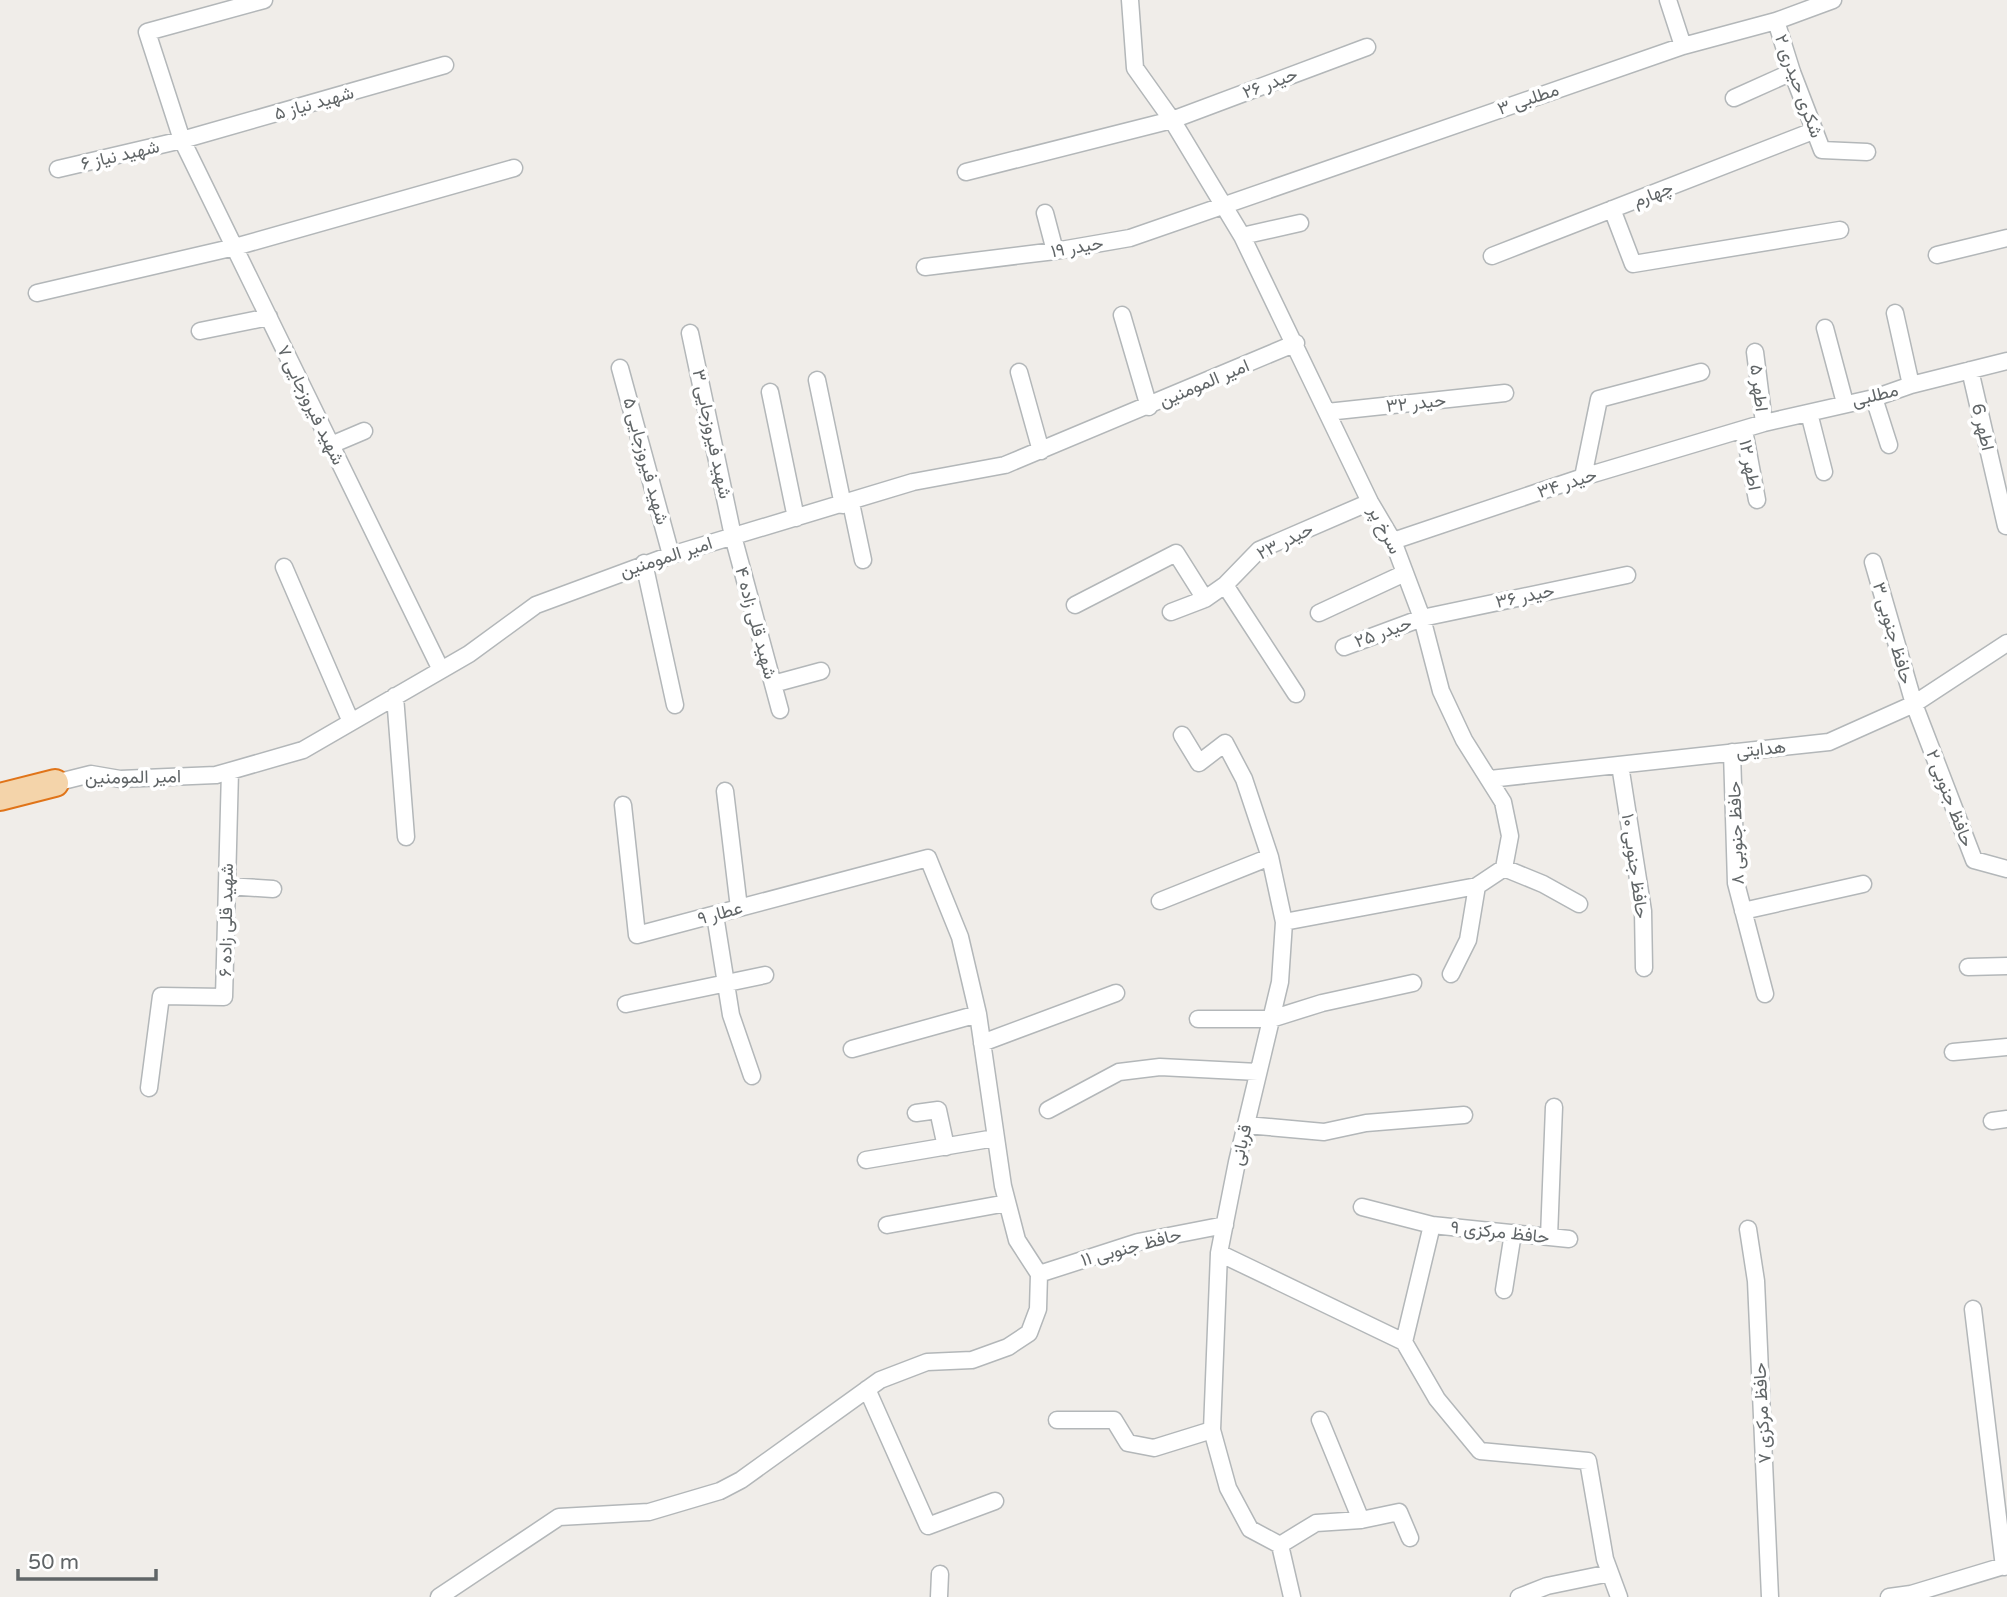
<svg xmlns="http://www.w3.org/2000/svg" width="2007" height="1597" font-family="'Varela Round',Vazirmatn,sans-serif">
<style>
.lines{fill:none;stroke-linecap:round;stroke-linejoin:round}
.minor-casing{stroke:#b3b7b9;stroke-width:19}
.trunk-casing{stroke:#e07419;stroke-width:30}
.minor{stroke:#fff;stroke-width:16}
.trunk{stroke:#f4d4aa;stroke-width:26}
.labels{text-anchor:middle;dominant-baseline:central;stroke-width:7;stroke-linejoin:round;paint-order:stroke}
.street-label{font-size:18px;fill:#606567;stroke:#fff}
</style>
<rect width="100%" height="100%" fill="#f0ede9"/>
<g class="lines">
<defs>
<path id="minor" d="M264,0L147,32L182,140L441,670
M1130,0L1135,68L1172,120L1242,236L1370,502L1393,541L1422,618L1441,691L1464,740L1503,802L1510,836L1504,868L1477,886L1284,922
M1668,0L1683,46
M1776,21L1792,72L1822,150L1867,152
M1734,98L1792,72
M58,169L182,140L445,65
M966,172L1172,120L1367,47
M1612,209L1633,264L1840,230
M1045,213L1055,251
M1242,236L1300,223
M1937,255L2007,238
M1492,256L1813,131
M925,267L1055,251L1130,238L1683,46L1776,21L1833,0
M37,293L235,247L514,168
M1895,313L1911,385
M1122,315L1149,407
M1825,328L1845,403
M200,331L269,317
M690,333L733,536L780,710
M1755,352L1764,423
M620,368L671,555
M1970,370L2006,526
M1019,372L1041,451
M817,380L843,505
M770,392L796,518
M1874,398L1889,445
M1327,412L1505,393
M1809,413L1824,472
M1744,430L1757,500
M331,445L364,431
M1583,477L1599,399L1701,372
M851,503L863,560
M1393,541L1583,477L1764,423L1874,398L1911,385L2007,361
M1873,562L1914,704L1974,860L2007,869
M644,563L675,705
M284,567L351,722
M1225,585L1296,694
M1075,605L1176,553L1205,599
M1171,612L1205,599L1225,585L1259,550L1370,502
M1319,613L1405,573
M1344,647L1422,618L1627,575
M773,684L821,671
M395,696L406,837
M1182,735L1199,763L1225,743L1244,779L1270,857L1284,922L1280,982L1237,1162L1219,1253L1212,1430L1228,1488L1250,1529L1280,1545L1292,1597
M1732,752L1736,883L1765,994
M1620,765L1643,911L1644,968
M1490,779L1829,742L1914,704L2007,643
M55,783L91,774L120,779L216,775L303,750L469,654L536,605L671,555L913,482L1005,465L1296,343
M725,791L739,908
M1504,868L1543,884L1579,904
M227,886L273,889
M1160,901L1270,857
M1743,911L1863,884
M715,915L731,1015L752,1076
M1968,967L2007,966
M1451,974L1468,940L1477,886
M626,1004L765,975
M1198,1019H1271L1322,1003L1413,983
M982,1043L1116,993
M852,1049L978,1014
M1953,1052L2007,1047
M149,1088L161,996L224,997L230,771
M1048,1110L1119,1072L1160,1067L1258,1072
M916,1113L938,1110L946,1147
M1992,1121L2007,1119
M1246,1125L1324,1132L1366,1123L1464,1115
M866,1160L995,1138
M1362,1207L1432,1225L1569,1239
M887,1225L1007,1203
M1748,1229L1756,1281L1770,1597
M1549,1237L1554,1107
M1219,1253L1404,1342L1437,1399L1480,1451L1588,1461L1605,1559L1619,1597
M1039,1274L1138,1242L1225,1225
M1504,1290L1513,1233
M1973,1309L2004,1567
M1404,1342L1432,1225
M867,1389L928,1526L995,1501
M1057,1420H1114L1128,1443L1154,1448L1212,1430
M1320,1420L1361,1520
M1280,1545L1316,1523L1361,1520L1399,1512L1410,1538
M439,1597L559,1517L649,1512L720,1491L741,1480L880,1380L927,1362L972,1360L1008,1347L1029,1333L1038,1309L1039,1274L1017,1240L1003,1186L978,1014L960,937L928,858L637,935L623,805
M939,1597L940,1574
M1519,1597L1547,1586L1610,1573
M1889,1597L1911,1594L2007,1565"/>
<path id="trunk" d="M0,797L55,783"/>
</defs>
<use href="#minor" class="minor-casing"/>
<use href="#trunk" class="trunk-casing"/>
<use href="#minor" class="minor"/>
<use href="#trunk" class="trunk"/>
</g>
<g class="labels">
<g class="street-label">
<text transform="translate(1270 83) rotate(-21)">حیدر ۲۶</text>
<text transform="translate(1799 86) rotate(70)">شکری حیدری ۲</text>
<text transform="translate(1528 99) rotate(-19)">مطلبی ۳</text>
<text transform="translate(314 103) rotate(-16)">شهید نیاز ۵</text>
<text transform="translate(120 155) rotate(-13)">شهید نیاز ۶</text>
<text transform="translate(1653 194) rotate(-21)">چهارم</text>
<text transform="translate(1077 247) rotate(-10)">حیدر ۱۹</text>
<text transform="translate(1204 383) rotate(-23)">امیر المومنین</text>
<text transform="translate(1759 388) rotate(83)">اطهر ۵</text>
<text transform="translate(1875 395) rotate(-14)">مطلبی</text>
<text transform="translate(1416 403) rotate(-6)">حیدر ۳۲</text>
<text transform="translate(311 405) rotate(64)">شهید فیروزجایی ۷</text>
<text transform="translate(1983 427) rotate(77)">اطهر 6</text>
<text transform="translate(712 434) rotate(78)">شهید فیروزجایی ۳</text>
<text transform="translate(646 461) rotate(75)">شهید فیروزجایی ۵</text>
<text transform="translate(1750 465) rotate(79)">اطهر ۱۲</text>
<text transform="translate(1567 483) rotate(-18)">حیدر ۳۴</text>
<text transform="translate(1385 530) rotate(63)">سرخ پر</text>
<text transform="translate(1285 541) rotate(-27)">حیدر ۲۳</text>
<text transform="translate(666 557) rotate(-18)">امیر المومنین</text>
<text transform="translate(1525 596) rotate(-12)">حیدر ۳۶</text>
<text transform="translate(756 623) rotate(75)">شهید قلی زاده ۴</text>
<text transform="translate(1383 632) rotate(-20)">حیدر ۲۵</text>
<text transform="translate(1893 633) rotate(74)">حافظ جنوبی ۳</text>
<text transform="translate(1761 749) rotate(-6)">هدایتی</text>
<text transform="translate(133 777) rotate(-1)">امیر المومنین</text>
<text transform="translate(1950 798) rotate(69)">حافظ جنوبی ۲</text>
<text transform="translate(1736 833) rotate(-92)">حافظ جنوبی ۸</text>
<text transform="translate(1635 866) rotate(82)">حافظ جنوبی ۱۰</text>
<text transform="translate(720 913) rotate(-15)">عطار ۹</text>
<text transform="translate(226 920) rotate(-89)">شهید قلی زاده ۶</text>
<text transform="translate(1241 1145) rotate(-77)">قربانی</text>
<text transform="translate(1500 1232) rotate(6)">حافظ مرکزی ۹</text>
<text transform="translate(1131 1247) rotate(-15)">حافظ جنوبی ۱۱</text>
<text transform="translate(1762 1413) rotate(-93)">حافظ مرکزی ۷</text>
</g>
</g>
<path d="M18 1569v10h138v-10" fill="none" stroke="#606567" stroke-width="3.5"/>
<text x="28" y="1569" font-size="21" fill="#606567" stroke="#ffffff" stroke-width="5" paint-order="stroke">50 m</text>
</svg>
